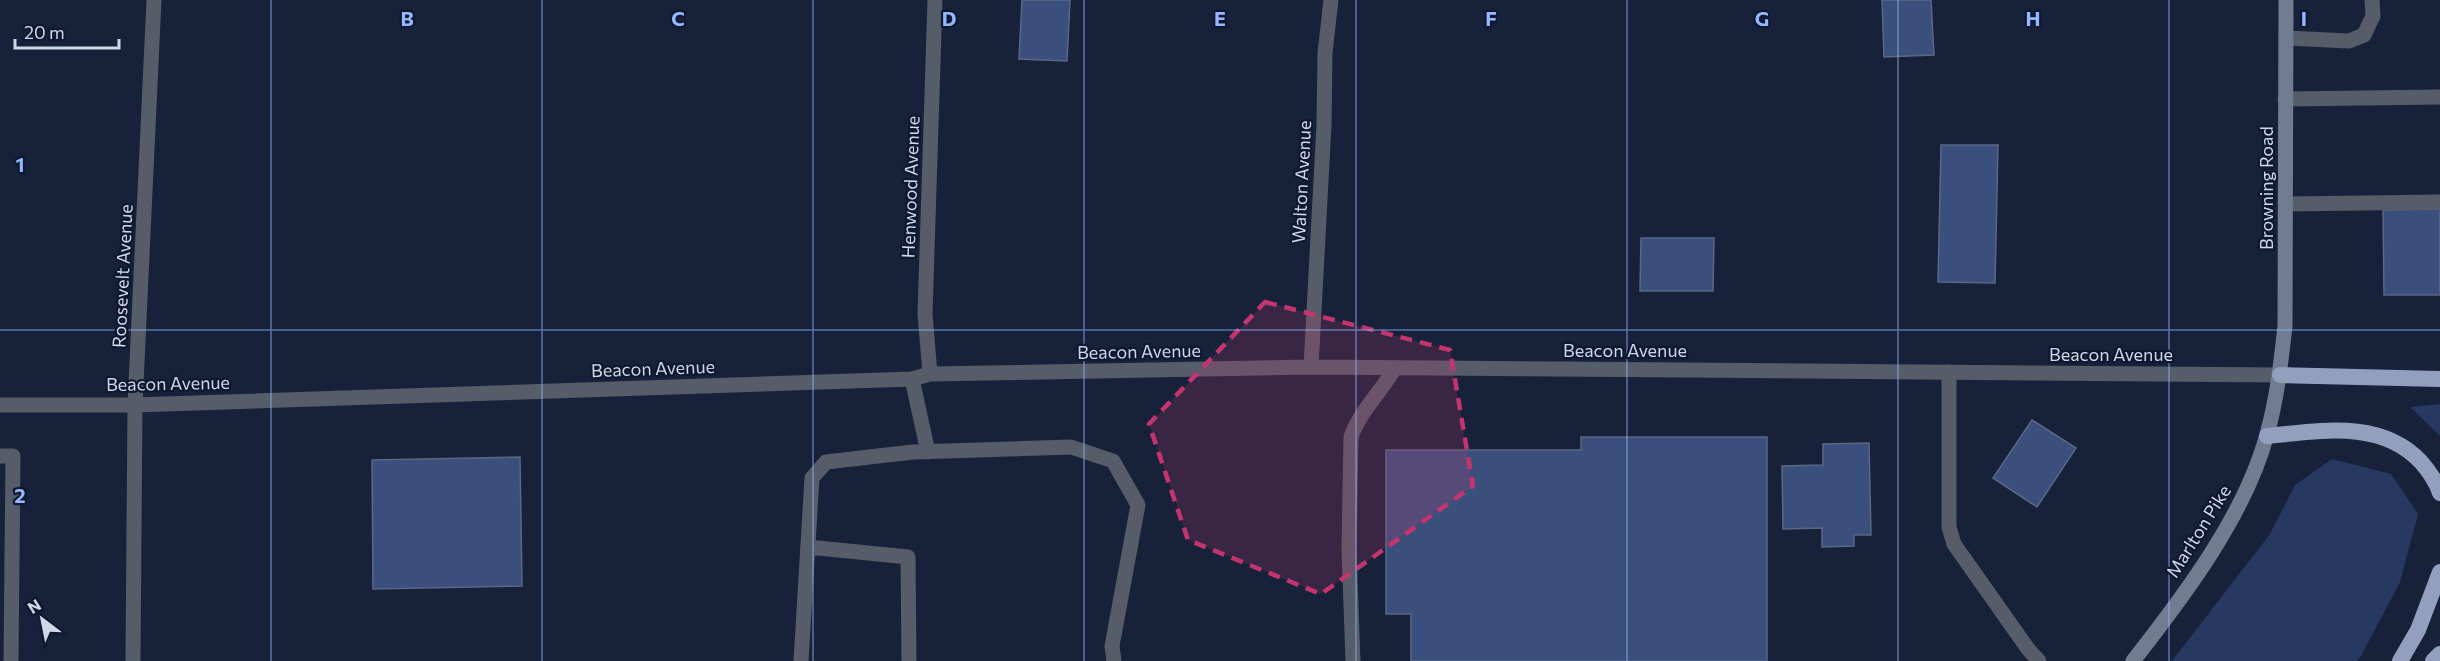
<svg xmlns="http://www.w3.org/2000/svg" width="2440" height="661" font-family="Commissioner,sans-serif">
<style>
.green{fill:#273861}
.building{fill:#3b4f7c;stroke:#5a6885;stroke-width:1.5}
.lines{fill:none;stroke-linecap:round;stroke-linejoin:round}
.service{stroke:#565c68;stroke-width:15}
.minor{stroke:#565c68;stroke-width:15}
.secondary{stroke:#727c90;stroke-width:15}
.trunk{stroke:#92a0bd;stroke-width:16}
.marked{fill:#c43570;fill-opacity:0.2;stroke:#c43570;stroke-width:4.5;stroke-dasharray:12 8;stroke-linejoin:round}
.grid{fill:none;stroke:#96b6fd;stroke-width:1.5;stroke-opacity:0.55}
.labels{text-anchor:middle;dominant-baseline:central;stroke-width:4.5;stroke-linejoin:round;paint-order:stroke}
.street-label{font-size:18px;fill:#d0d8e8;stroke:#0e1830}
.grid-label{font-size:20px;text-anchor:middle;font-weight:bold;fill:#96b6fd;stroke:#0e1830;stroke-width:4.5;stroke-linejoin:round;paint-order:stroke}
</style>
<rect width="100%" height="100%" fill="#17223a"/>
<path class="green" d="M2440,404V436L2410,407Z
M2332,459L2391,474L2418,514L2400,582L2361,656L2357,661H2172L2270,534L2295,485Z"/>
<path class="building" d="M1022,0H1070L1067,61L1019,59Z
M1882,0H1931L1934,55L1884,57Z
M1941,145H1998L1995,283L1938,282Z
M2440,209V295H2384L2383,210Z
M1641,238H1714L1713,291H1640Z
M2032,420L2076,448L2037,507L1993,478Z
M1581,437H1767V661H1411V614H1386V450H1581Z
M1869,443L1871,535H1854V546L1822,547V528L1783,529L1782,466L1823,465V444Z
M520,457L522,586L373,589L372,460Z"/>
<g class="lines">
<path class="service" d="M2286,38L2349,41L2364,35L2373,16L2372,0
M2285,99L2440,97
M2285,204L2440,202
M1949,372V527L1954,544L2028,649L2039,661
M912,379L928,452
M0,456H13L11,661
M808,547L908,557L909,661
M801,661L812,478L826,462L913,452L1071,447L1113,461L1138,505L1112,646L1114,661
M1353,661L1349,549L1351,437C1360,411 1381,392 1395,368"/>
<path class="minor" d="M1311,367L1324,125L1325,53L1331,0
M930,374L925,314L935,0
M0,405H135L912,379L930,374L1311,367L2280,375
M133,661L135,405L154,0"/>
<path class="secondary" d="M2133,661C2184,596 2246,514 2267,434C2277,399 2281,362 2285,326L2286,0"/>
<path class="trunk" d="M2280,375L2440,379
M2267,436C2320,431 2381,419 2421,462C2429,471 2436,481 2440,493
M2400,661L2418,630L2440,572
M2433,661L2440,654"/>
</g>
<path class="marked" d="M1265,302L1450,350L1473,486L1321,594L1188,540L1149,424Z"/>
<path class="grid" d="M271,0V661M542,0V661M813,0V661M1084,0V661M1356,0V661M1627,0V661M1898,0V661M2169,0V661M0,330H2440"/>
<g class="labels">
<g class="street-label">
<text transform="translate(1301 182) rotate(-87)">Walton Avenue</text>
<text transform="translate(910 187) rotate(-88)">Henwood Avenue</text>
<text transform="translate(2266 188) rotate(-90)">Browning Road</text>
<text transform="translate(122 276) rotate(-87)">Roosevelt Avenue</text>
<text x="1625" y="350">Beacon Avenue</text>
<text transform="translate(1139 351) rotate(-1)">Beacon Avenue</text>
<text x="2111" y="354">Beacon Avenue</text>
<text transform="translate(653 368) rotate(-2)">Beacon Avenue</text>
<text transform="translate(168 383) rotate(-1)">Beacon Avenue</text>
<text transform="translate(2198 531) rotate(-58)">Marlton Pike</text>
</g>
</g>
<g class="grid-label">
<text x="407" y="26">B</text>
<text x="678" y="26">C</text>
<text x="949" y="26">D</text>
<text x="1220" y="26">E</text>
<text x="1491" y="26">F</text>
<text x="1762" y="26">G</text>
<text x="2033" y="26">H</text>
<text x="2304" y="26">I</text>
<text x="20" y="172">1</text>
<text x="20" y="503">2</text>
</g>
<g transform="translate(42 619) rotate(328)" stroke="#0e1830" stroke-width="4.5" paint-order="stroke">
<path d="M0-4.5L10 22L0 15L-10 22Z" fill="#d0d8e8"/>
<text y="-9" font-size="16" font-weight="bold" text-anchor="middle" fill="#d0d8e8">N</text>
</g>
<path d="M15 39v9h104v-9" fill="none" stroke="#d0d8e8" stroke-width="3"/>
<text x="24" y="39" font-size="18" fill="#d0d8e8" stroke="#0e1830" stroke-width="4.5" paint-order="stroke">20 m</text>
</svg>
